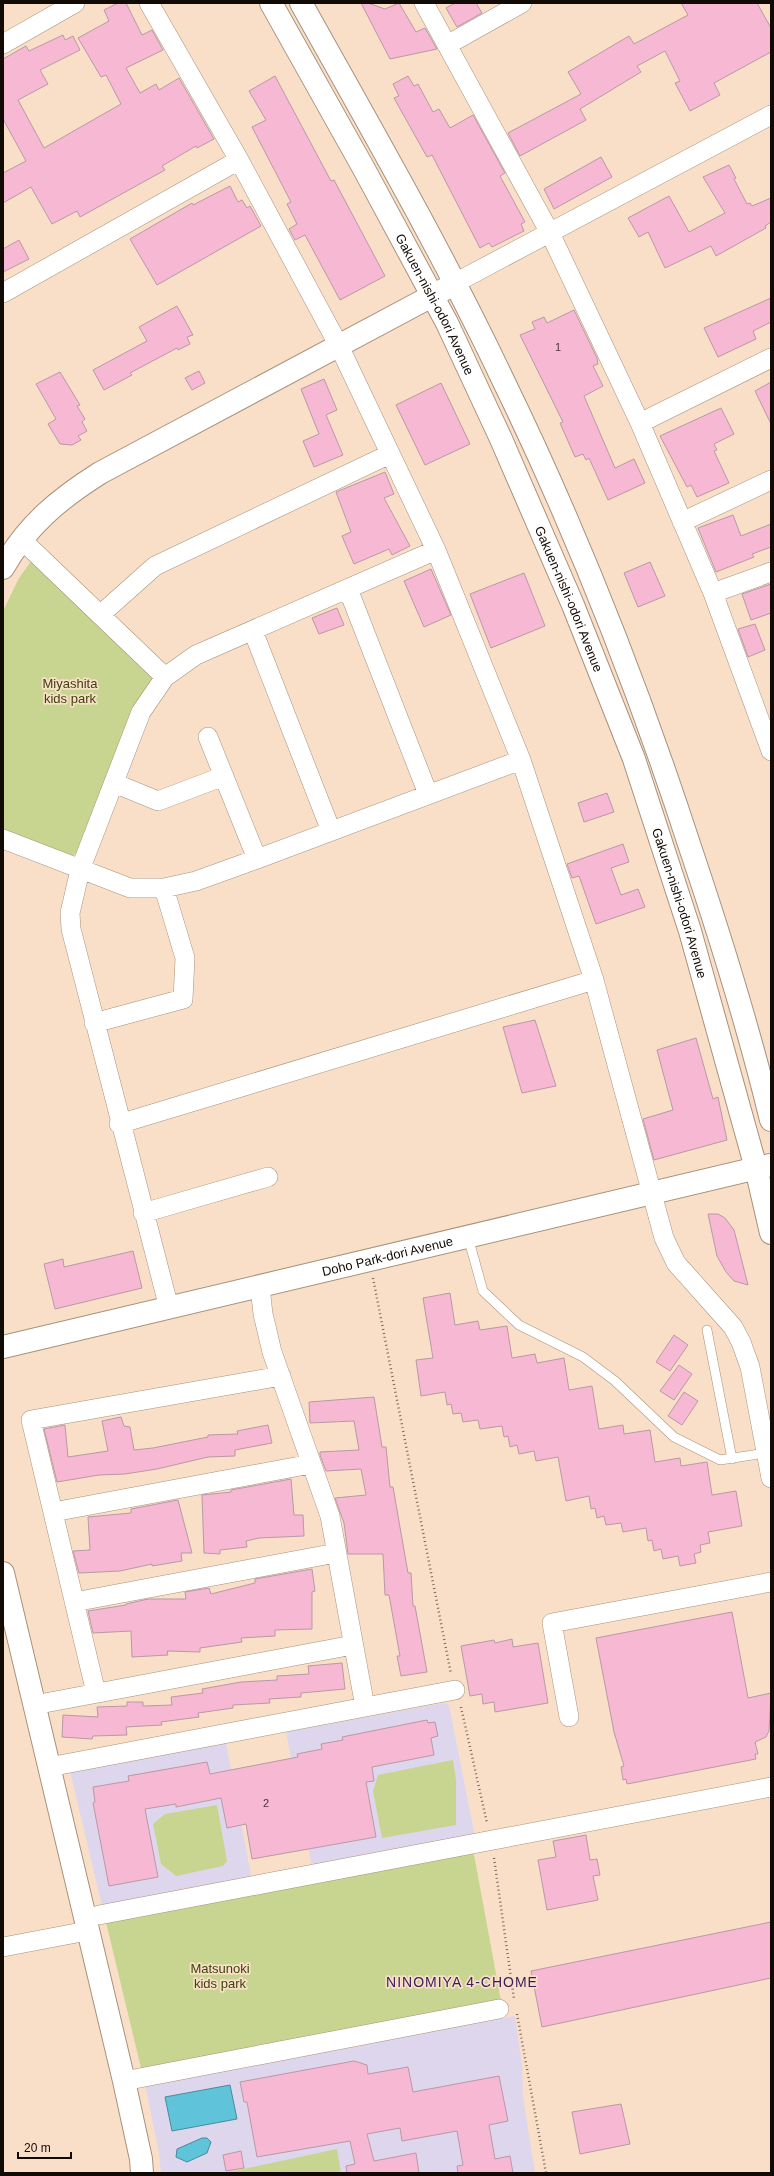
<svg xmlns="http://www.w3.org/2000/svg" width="774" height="2176" font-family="Arial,sans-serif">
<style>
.education{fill:#ded6ec}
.green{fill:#c8d590}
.water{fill:#5fc3da;stroke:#488c9a}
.building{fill:#f6b8d3;stroke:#b999a6}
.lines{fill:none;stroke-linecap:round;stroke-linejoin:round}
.lane-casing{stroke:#a8917b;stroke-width:10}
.street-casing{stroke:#a8917b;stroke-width:20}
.secondary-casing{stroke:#a8917b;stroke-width:24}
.path{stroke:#7a6a5c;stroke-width:2.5;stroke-dasharray:1 3;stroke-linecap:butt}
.lane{stroke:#fff;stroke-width:9}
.street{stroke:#fff;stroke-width:19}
.secondary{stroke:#fff;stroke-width:22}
.labels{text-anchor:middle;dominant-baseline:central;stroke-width:3.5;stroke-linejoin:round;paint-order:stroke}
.number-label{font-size:11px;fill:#4b3638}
.street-label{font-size:13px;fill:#120a04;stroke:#f9dfc8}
.park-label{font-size:13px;fill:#3b4309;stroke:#f9dfc8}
.neighbourhood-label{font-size:14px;letter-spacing:1px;fill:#381e57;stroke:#f9dfc8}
</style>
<rect width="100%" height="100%" fill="#f9dfc8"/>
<path class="education" d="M444,1703L449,1705L475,1837L312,1867L286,1732Z
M226,1743L252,1881L103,1910L70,1771Z
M515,2016L522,2066L523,2097L535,2173H161L159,2153L145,2084Z"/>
<path class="green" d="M32,560L152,675V685L77,853L70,857L3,831V611L19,578Z
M453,1760L456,1780V1825L382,1838L373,1791L378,1775Z
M217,1805L227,1861L223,1866L176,1876L161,1864L153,1824L165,1814Z
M473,1849L501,2001L141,2068L105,1918Z
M337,2149L341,2173H224Z"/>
<path class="water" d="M230,2085L237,2119L172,2131L165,2097Z
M202,2138H207L211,2142L207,2153L187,2162L176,2157L177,2149Z"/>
<path class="building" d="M118,3H126L142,35L152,30L163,50L126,68L140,93L156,84L159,90L179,78L214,139L197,148L196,146L162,166L165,170L80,217L77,211L52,224L31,187L3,203V173L26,161L3,119V59L26,46L29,51L63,35L65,40L73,36L80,50L40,70L48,84L18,100L44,148L121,104L106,75L101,77L78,38L109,21L104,10Z
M361,3H368L385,9L399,3L416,32L425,28L437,49L390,59Z
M455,3H476L482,13L457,27L446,8Z
M681,3H757L771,28V52L714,83L720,95L690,111L675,83L680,81L665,51L637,66L641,72L580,109L586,120L520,156L508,133L581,94L568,72L629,36L634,44L688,15Z
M275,76L331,181L334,180L385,276L340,300L305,235L295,240L289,229L297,224L287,204L291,202L252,127L266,120L249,91Z
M408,76L414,86L418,84L433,112L439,109L450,128L473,115L505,173L500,176L525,222L521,224L524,231L492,247L489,243L480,248L432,155L427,157L394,98L399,96L393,84Z
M601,157L612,177L554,209L544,189Z
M729,165L736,178L734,179L747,204L750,203L752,206L771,198V222L765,226L766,228L716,256L711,246L665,268L648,232L639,237L628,218L669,196L689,232L725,213L703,177Z
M230,186L238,202L242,200L247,208L250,206L261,226L157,285L130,239L192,203L193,205Z
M19,240L29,259L3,272V249Z
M771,298V322L753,331L756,339L718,357L704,328Z
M177,306L193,335L187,337L190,344L178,350L177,348L130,373L132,375L104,390L93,370L147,341L139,327Z
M574,310L597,358L598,364L593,366L603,386L584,396L615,468L634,459L645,483L608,500L589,458L586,460L583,454L575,457L560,423L563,422L520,335L535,329L532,322L544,317L547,323Z
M199,371L205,383L192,390L185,378Z
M60,372L80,405L77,406L85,419L82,422L87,431L78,436L81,440L72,445L60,444L48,424L56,419L36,384Z
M324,379L337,410L326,415L343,455L314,467L303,441L319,434L301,389Z
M771,382V424L755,391Z
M441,383L470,444L425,465L396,405Z
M721,408L734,434L714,444L717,450L714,451L729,483L697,497L691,485L687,487L660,436Z
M385,472L394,494L384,498L410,546L392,555L389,549L354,564L342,536L351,532L336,492Z
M733,515L741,536L771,524V547L752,554L754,557L716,572L698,528Z
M650,562L665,596L638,607L624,573Z
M431,569L451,615L424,627L404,581Z
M524,573L545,626L491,648L470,594Z
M771,584V613L751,620L742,594Z
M337,608L344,625L319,634L312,618Z
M755,624L765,650L748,657L738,629Z
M607,793L614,812L584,822L578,803Z
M623,844L629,862L611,868L621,895L638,889L645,907L596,924L579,876L572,878L567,864Z
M535,1020L556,1086L522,1093L503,1027Z
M696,1038L713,1099L718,1097L727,1140L654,1160L643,1119L673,1110L657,1050Z
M708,1214H718L725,1218L734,1230L748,1285L734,1281L726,1272L717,1256Z
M133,1251L142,1288L55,1309L44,1264L63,1259L64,1267Z
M450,1293L455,1325L478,1321L480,1330L507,1326L512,1358L535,1354L537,1363L564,1358L569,1390L592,1386L599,1429L623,1425L624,1434L650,1430L655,1462L680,1458L681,1466L707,1462L712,1495L736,1491L742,1526L708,1532L710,1543L700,1545L701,1552L694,1554L696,1563L680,1566L678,1556L663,1559L661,1549L654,1551L652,1540L648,1541L646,1528L623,1532L621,1523L606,1525L604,1516L597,1518L595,1508L591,1509L589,1496L566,1501L558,1457L536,1461L534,1451L519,1454L517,1445L510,1447L508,1436L504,1437L502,1426L480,1429L478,1420L463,1422L461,1413L453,1414L451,1404L447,1405L445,1392L421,1396L416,1360L433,1358L423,1298Z
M674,1335L688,1345L670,1371L656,1362Z
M679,1365L692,1374L674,1400L660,1391Z
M684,1392L698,1401L682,1425L668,1416Z
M374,1397L382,1447H386L390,1487H393L408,1573H411L413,1606H415L427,1672L401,1676L397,1656H400L389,1595H385L383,1554H348L344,1523L335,1498L366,1495L361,1469L326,1471L320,1455V1452L359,1450L354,1421L310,1423L309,1402Z
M121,1417L124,1426L130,1427L134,1450L153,1448L208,1437V1435L238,1434L237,1431L268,1425L272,1443L235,1450V1456L208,1457L157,1469L125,1474L99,1475L57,1482L44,1429L65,1425L68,1457L108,1451L102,1421Z
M291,1479L294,1515H303L304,1536L259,1538L246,1541L247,1547L220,1550V1554L204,1553L202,1495L231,1492V1490Z
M178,1500L192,1553H181L182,1561L152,1566V1564L120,1571L79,1573L73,1551L90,1550L88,1517L131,1513V1509Z
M312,1569L315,1591L312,1592V1629L275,1630V1636L241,1638L242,1642L200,1648V1652L167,1651L168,1655L132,1657L131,1631L93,1633L88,1611L126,1605V1604L148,1599H186L185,1592L209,1588L211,1594L255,1583V1579Z
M732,1612L748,1698L771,1693L769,1731L766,1737L755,1742L758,1754H755L756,1759L627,1784L626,1779L623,1780L621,1767L624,1766L614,1732L596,1638Z
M512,1639L513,1647L538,1643L548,1703L495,1712L494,1702L483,1704L482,1694L470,1696L461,1646L494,1640L495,1643Z
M342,1663L345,1689L301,1693V1697L269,1699L270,1703L233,1705V1708L198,1713L199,1717L161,1722L162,1725L126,1727L127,1735L93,1736L92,1739L62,1737L63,1715L98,1717L97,1707L127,1706V1702H143V1706L172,1705L171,1697L203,1693L202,1689L241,1682L277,1680V1676L309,1674L308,1666Z
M427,1720L428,1723L435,1722L438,1736L431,1738L434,1755L372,1767L374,1781L366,1782L376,1837L252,1859L246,1824L227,1828L221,1798L176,1807V1804L145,1809L158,1877L109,1886L93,1803L95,1802L93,1787L129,1781L128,1776L207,1762L210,1774L298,1757L297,1754L322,1749L321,1744L343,1740L342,1737Z
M586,1835L590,1860L597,1859L600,1875L593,1876L598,1900L547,1910L538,1860L556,1857L553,1841Z
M771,1922V1978L542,2027L531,1971Z
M354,2061L367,2065L368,2074L408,2067L413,2092L499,2076L508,2121L489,2125L495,2159L510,2156L513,2173H458L457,2166L463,2165L457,2131L402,2141L400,2128L367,2134L374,2161L416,2153L419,2173H347L346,2166L355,2164L350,2141L257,2157L247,2102H244L240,2082Z
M621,2104L630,2144L580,2154L572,2112Z
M241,2151L244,2168L226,2171L223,2155Z"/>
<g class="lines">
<defs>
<path id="lane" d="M468,1237L483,1291L519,1325L583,1357L615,1381L674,1437L720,1460L766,1453
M707,1330L732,1459"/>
<path id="street" d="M149,3L239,160L339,346L436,550L521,760L594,980L664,1238L676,1263L733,1327L741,1342L750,1367L771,1478
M424,3L550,233L640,423L713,593L771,751
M3,44L75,3
M447,45L522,3
M455,283L771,115
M3,293L239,160
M640,423L771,358
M682,522L771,480
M22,540L165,677
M348,589L428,794
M713,593L771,572
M100,615L155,566L390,454
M253,631L331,831
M208,737L257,859
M114,783L158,801L224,776
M3,839L130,888H164L196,881L257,859L521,760
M94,1023L183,999L185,958L164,888
M119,1124L594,980
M143,1213L268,1177
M260,1287L263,1314L272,1352L330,1516L365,1707
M169,1308L71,929L70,913L80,870L141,712L165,677L196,655L436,550
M53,1512L311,1464
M74,1602L336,1553
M96,1693L31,1420L281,1376
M34,1705L353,1645
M569,1717L552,1623L771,1582
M49,1767L455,1690
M99,1915L771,1787
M3,1947L87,1931
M124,2081L499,2009"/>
<g id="secondary">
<path id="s1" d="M271,3L364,169L447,323L501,439L573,605L634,759L690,931L756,1168L771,1233"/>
<path d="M301,3C370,127 442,251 503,380C577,532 639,690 691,850C721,939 749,1029 771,1120"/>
<path d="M3,568C27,525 59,499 100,473L445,289"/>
<path id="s2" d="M3,1347L770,1165"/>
<path d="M3,1573L124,2081L141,2159L142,2173"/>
</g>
</defs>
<use href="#lane" class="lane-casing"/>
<use href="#street" class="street-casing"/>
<use href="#secondary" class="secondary-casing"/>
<path class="path" d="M373,1278L451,1674
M461,1707L487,1823
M494,1858L514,1999
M517,2014L546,2173"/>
<use href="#lane" class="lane"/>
<use href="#street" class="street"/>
<use href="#secondary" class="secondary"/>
</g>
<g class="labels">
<g class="number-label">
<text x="558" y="347">1</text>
<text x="266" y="1803">2</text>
</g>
<g class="street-label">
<text stroke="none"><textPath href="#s1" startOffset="343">Gakuen-nishi-odori Avenue</textPath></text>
<text stroke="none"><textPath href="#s1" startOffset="667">Gakuen-nishi-odori Avenue</textPath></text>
<text stroke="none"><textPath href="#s1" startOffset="991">Gakuen-nishi-odori Avenue</textPath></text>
<text stroke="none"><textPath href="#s2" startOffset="395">Doho Park-dori Avenue</textPath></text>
</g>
<g class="park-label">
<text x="70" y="683">Miyashita<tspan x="70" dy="15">kids park</tspan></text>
<text x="220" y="1968">Matsunoki<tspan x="220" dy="15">kids park</tspan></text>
</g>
<g class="neighbourhood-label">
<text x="462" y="1982">NINOMIYA 4-CHOME</text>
</g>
</g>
<rect width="774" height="2176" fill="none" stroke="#120a04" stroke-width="8"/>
<path d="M18 2152v6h53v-6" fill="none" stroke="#120a04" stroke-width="2"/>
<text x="24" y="2152" font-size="12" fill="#120a04" stroke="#f9dfc8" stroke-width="3" paint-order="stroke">20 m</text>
</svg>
